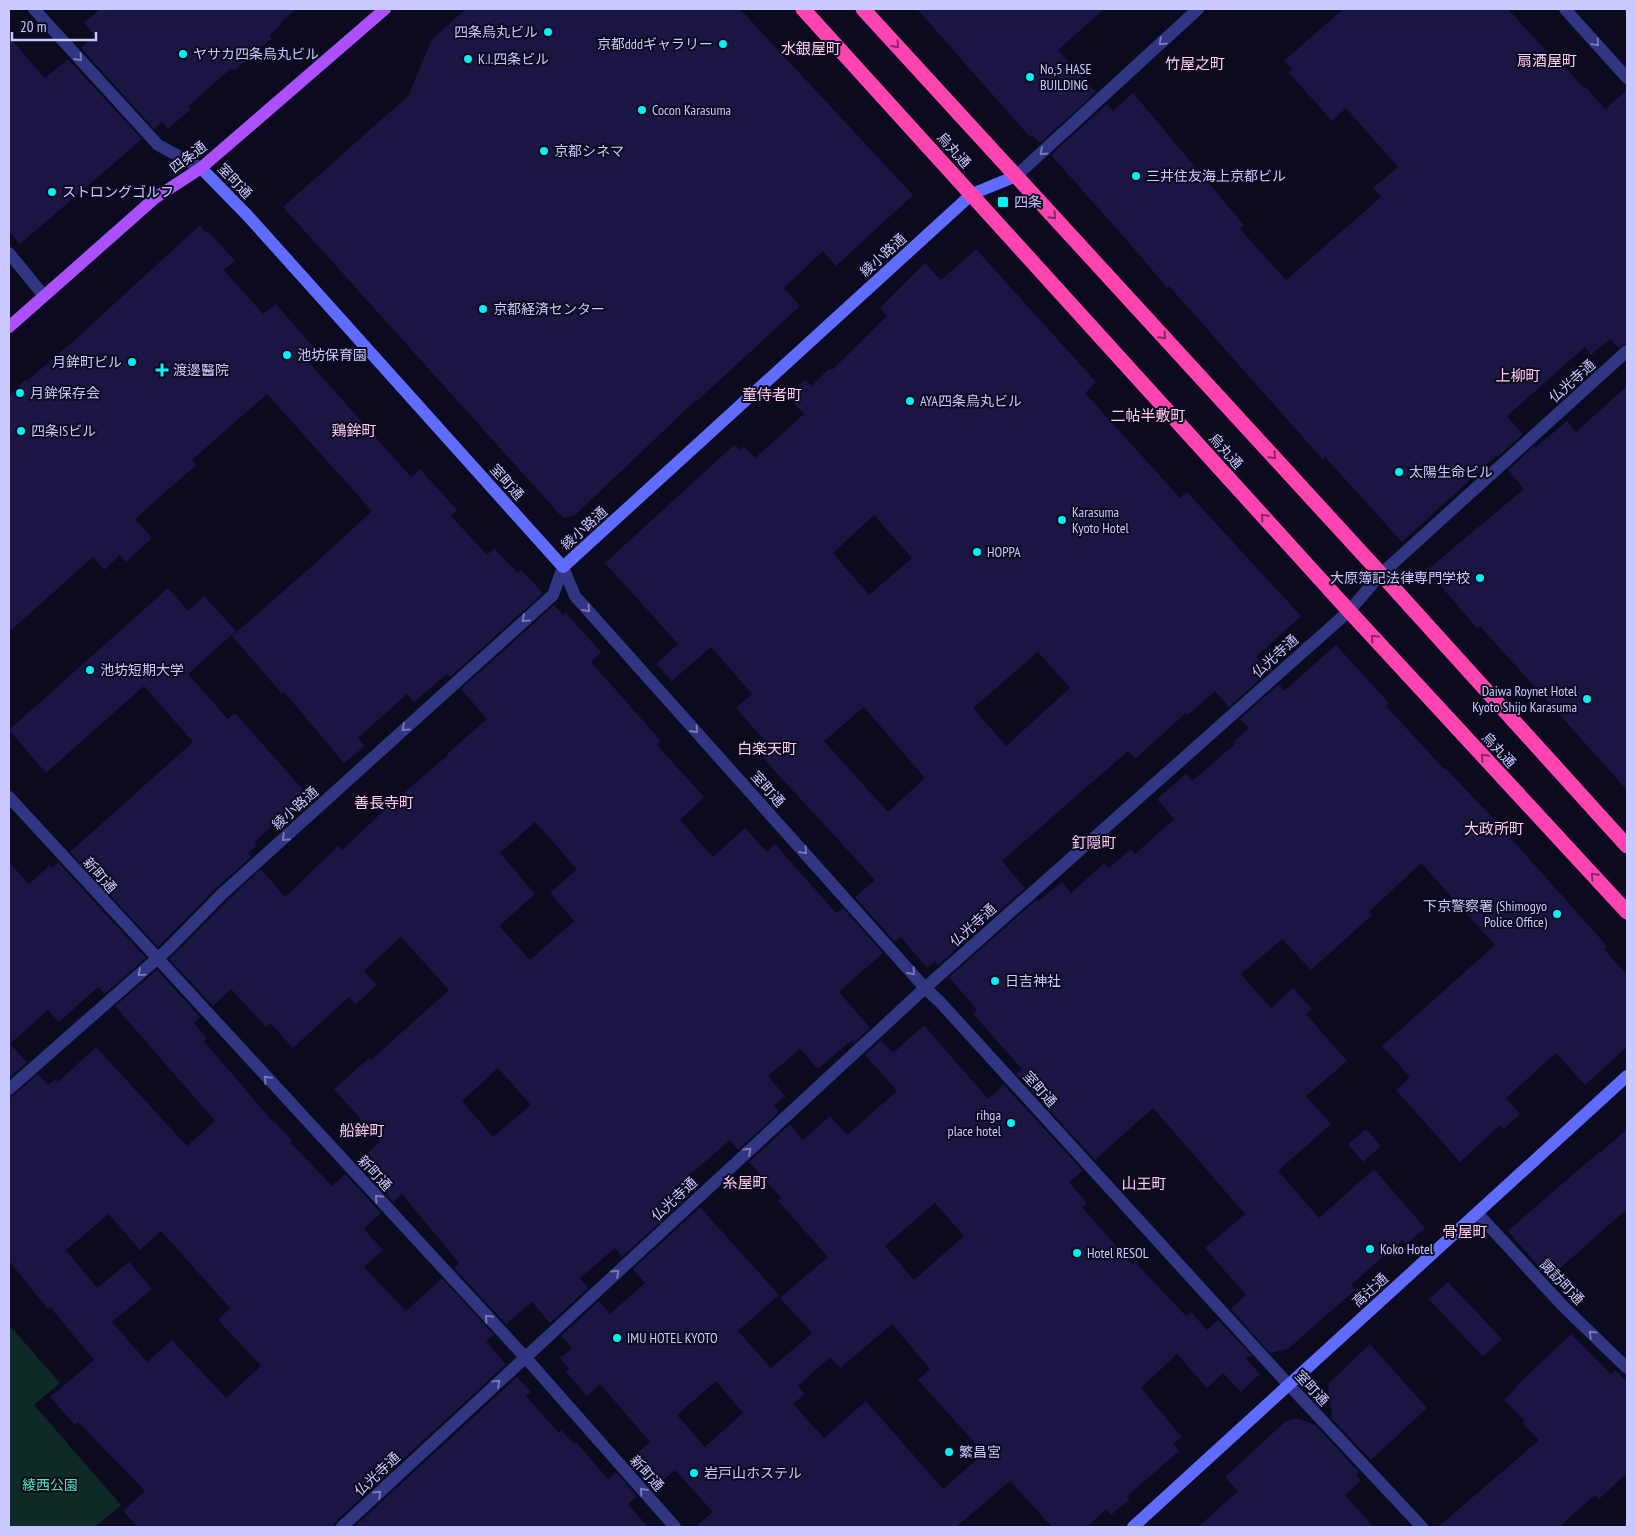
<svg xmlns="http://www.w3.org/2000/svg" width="1636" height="1536" font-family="'PT Sans Narrow','Noto Sans JP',sans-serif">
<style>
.green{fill:#0d2a26}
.building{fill:#1a1542;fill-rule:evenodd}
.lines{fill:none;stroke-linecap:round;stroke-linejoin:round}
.street{stroke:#313682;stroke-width:12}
.secondary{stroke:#606bff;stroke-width:12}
.primary{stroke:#ac50ff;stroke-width:12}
.highway{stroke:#ff44b0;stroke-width:15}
.oneway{stroke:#7678ba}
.oneway2{stroke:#862768}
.poi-dot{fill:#00f3f4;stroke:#0c0a1f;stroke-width:2}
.labels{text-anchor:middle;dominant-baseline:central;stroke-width:4;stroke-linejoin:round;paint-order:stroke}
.poi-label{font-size:14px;fill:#cac9ff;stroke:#0c0a1f;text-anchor:start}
.street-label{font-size:14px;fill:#cac9ff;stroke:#0c0a1f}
.park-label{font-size:14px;fill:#4ce8b2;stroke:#0c0a1f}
.neighbourhood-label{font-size:15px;fill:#ffcbf1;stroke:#0c0a1f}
</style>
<rect width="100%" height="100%" fill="#0c0a1f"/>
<path class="green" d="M9,1325L60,1383L34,1405L121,1505L95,1527H9Z"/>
<path class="building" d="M100,9H296L281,22L282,24L269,36L272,38L234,71L231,68L189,106L191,109L168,129L162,122L154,129L81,48L95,36L84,23Z
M466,9H740L913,195L836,266L823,251L784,288L800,306L697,401L696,400L575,515L563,518L283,207L408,96L432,39Z
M917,9H1104L1058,50L1096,92L1040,143L1032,135L1030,137Z
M1343,9H1508L1549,54L1552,52L1584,88L1586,87L1605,109L1627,90V343L1618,348L1610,339L1591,355L1585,347L1507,416L1523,434L1497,457L1496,456L1402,542L1325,457L1323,460L1169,286L1167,288L1138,253L1051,155L1107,104L1113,111L1133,93L1244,225L1240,229L1286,280L1381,197L1373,188L1398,167L1346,108L1332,121L1288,72L1292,69L1284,61Z
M9,37L45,78L68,59L142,139L20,244L9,231Z
M200,225L206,233L208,231L235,261L224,270L263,314L276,304L317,351L307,360L411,477L420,469L457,510L451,516L487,555L494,548L518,573L521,570L543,593L450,677L447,674L414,702L407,694L358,738L365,746L344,763L284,692L282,694L232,636L311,567L372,511L267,394L192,460L196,465L135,519L152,538L126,562L120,555L104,570L93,557L9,632V395L26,379L27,381L78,337Z
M976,249L1096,382L1085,393L1180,498L1187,492L1301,616L1256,657L1268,672L1229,707L1215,691L1188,715L1186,713L1135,759L1128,751L1002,861L1025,888L938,965L935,961L927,968L901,937L895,942L855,897L875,880L762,757L772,749L736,708L752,694L711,647L672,681L656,664L678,644L605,563L734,445L739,450L744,446L755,458L804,414L787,396L805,380L811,386L830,368L832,370L887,316L880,308L925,263L941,280ZM874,515L912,558L869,595L833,553ZM1038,652L1070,688L1006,746L973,708ZM864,707L925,778L888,812L824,741Z
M1627,386V790L1480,626L1477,628L1427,570L1524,489L1508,470L1534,446L1535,448L1567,421L1576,432Z
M168,588L188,611L204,596L236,631L188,674L228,719L235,713L307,794L262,835L255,842L257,845L248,853L251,857L216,888L158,947L70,852L193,742L144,686L46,773L9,730Z
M554,605L563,615L566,613L601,652L591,662L661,741L657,745L704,797L680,820L713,857L745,828L767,852L775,844L836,913L843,908L883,953L839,992L870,1028L854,1043L852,1040L818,1069L800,1049L768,1076L785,1096L774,1106L779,1112L738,1150L730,1140L680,1183L690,1195L622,1257L615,1248L580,1278L588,1288L550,1323L532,1302L506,1324L454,1268L459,1263L402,1194L393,1202L357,1163L380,1141L334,1089L369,1058L371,1060L449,990L401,937L364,971L377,985L355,1005L349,997L293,1048L270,1023L266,1027L231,989L213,1006L169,959L228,900L261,869L285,897L338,846L342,850L390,805L448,755L447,754L487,719L461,689ZM535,822L577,869L550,893L574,921L530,960L499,926L535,894L500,853ZM498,1068L531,1105L493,1137L462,1101Z
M1336,645L1389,703L1386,706L1444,769L1445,768L1492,817L1607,946L1604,949L1627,975V1047L1585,1085L1556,1053L1506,1098L1520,1114L1504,1129L1500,1125L1460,1162L1396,1090L1410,1077L1382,1046L1495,945L1421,863L1369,912L1372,915L1311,970L1282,939L1241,974L1271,1008L1293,988L1312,1009L1306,1014L1347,1061L1306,1096L1331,1124L1278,1171L1319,1218L1374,1169L1425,1228L1406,1244L1402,1240L1370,1268L1351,1285L1355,1290L1288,1349L1270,1353L1231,1309L1246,1295L1205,1248L1245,1214L1153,1108L1095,1160L1016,1074L1022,1069L973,1014L977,1010L949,977L1036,900L1037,902L1062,882L1071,893L1104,863L1109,868L1131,849L1135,854L1174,819L1157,799L1186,774L1192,781L1235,744L1233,742L1249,728L1240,719L1279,684L1284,691Z
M9,862L29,884L50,865L52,868L58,862L146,958L105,994L98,987L59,1022L48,1010L10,1044L27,1062L9,1078Z
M157,970L200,1017L194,1023L207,1038L204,1041L273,1122L274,1121L292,1140L290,1142L332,1186L345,1174L381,1213L364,1229L383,1250L364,1267L406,1311L442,1278L494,1335L486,1341L506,1364L336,1521L334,1527H138L123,1511L145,1491L78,1422L75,1425L50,1397L94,1360L50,1307L48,1309L9,1261V1097L14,1095L38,1074L48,1085L56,1079L58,1082L96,1047L187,1146L215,1121L115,1006ZM109,1214L140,1250L161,1231L230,1308L218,1320L261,1366L226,1398L172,1340L147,1362L112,1322L152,1289L129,1262L97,1288L66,1250Z
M924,1025L988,1099L1004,1085L1083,1171L1069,1182L1087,1203L1082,1207L1133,1265L1135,1262L1186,1316L1191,1312L1207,1330L1218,1320L1252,1356L1245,1358L1260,1374L1241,1392L1223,1373L1207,1388L1177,1354L1141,1388L1182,1437L1173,1444L1179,1451L1127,1496L1130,1499L1111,1515L1106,1509L1087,1527H1052L1010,1481L956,1527H695L713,1512L675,1470L663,1480L659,1476L649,1485L628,1461L650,1442L600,1384L587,1396L566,1372L569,1369L560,1358L572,1348L561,1336L599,1301L610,1314L645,1283L633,1269L700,1207L779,1295L738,1331L771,1368L812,1333L780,1298L828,1257L778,1201L781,1198L749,1162L790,1124L803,1140L830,1116L847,1135L897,1091L865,1055L881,1040L893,1053ZM935,1203L964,1236L914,1280L885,1246ZM892,1324L930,1369L918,1380L984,1453L943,1489L866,1401L824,1438L793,1404L805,1394L798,1386L830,1357L840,1368ZM716,1381L743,1413L705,1447L677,1415Z
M1366,1129L1381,1146L1363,1162L1348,1144Z
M1627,1129V1209L1549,1278L1508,1231L1599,1152L1600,1153Z
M1448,1282L1502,1339L1483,1357L1429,1299Z
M1571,1334L1611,1374L1615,1370L1627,1382V1473L1599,1499L1595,1495L1559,1527H1438L1539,1440L1522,1423L1525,1421L1504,1400L1517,1387L1516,1386Z
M1370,1344L1427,1408L1371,1460L1332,1419L1328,1384Z
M517,1377L531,1392L526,1396L559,1433L561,1430L574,1444L576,1442L608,1479L616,1472L637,1496L628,1504L648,1527H354Z
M1293,1419H1300L1315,1425L1359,1472L1356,1474L1361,1481L1345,1495L1374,1527H1198L1238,1491L1225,1477L1286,1421Z"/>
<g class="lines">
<path class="street" d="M34,9L158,145L201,168
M1565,9L1627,78
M1016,176L1198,9
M9,253L44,296
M563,567L575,596L925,988L940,1002L1288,1384L1422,1527
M9,797L525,1357L675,1527
M9,1089L168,949L222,894L553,595L563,567
M1478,1214L1563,1306L1627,1368
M342,1527L925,988L1349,611L1381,574L1627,351"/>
<path class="secondary" d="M201,168L248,216L563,567L972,194L1016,176
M1133,1527C1297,1376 1463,1227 1627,1076"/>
<path class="primary" d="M9,327L155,198L201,168L385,9"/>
<path class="highway" d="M803,9L1349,611L1627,912
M863,9L1381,574L1627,846"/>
</g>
<defs><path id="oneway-chevron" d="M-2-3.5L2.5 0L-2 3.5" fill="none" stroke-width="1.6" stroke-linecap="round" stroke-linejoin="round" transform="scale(1.25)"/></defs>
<g class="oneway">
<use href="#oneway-chevron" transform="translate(1162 42) rotate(137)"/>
<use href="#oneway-chevron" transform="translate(1596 43) rotate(48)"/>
<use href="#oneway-chevron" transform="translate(79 58) rotate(48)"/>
<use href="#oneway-chevron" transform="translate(1043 152) rotate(137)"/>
<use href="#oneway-chevron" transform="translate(587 609) rotate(48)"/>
<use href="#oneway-chevron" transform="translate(525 619) rotate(138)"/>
<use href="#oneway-chevron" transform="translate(405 728) rotate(138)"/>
<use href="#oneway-chevron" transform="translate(695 730) rotate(48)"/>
<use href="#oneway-chevron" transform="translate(285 838) rotate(138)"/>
<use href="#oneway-chevron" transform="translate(804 851) rotate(48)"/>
<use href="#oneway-chevron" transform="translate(912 972) rotate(48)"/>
<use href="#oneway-chevron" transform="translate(141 973) rotate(139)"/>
<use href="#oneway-chevron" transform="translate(267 1079) rotate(-133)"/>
<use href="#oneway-chevron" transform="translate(748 1151) rotate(-43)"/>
<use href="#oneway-chevron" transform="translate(378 1198) rotate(-133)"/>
<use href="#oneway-chevron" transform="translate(616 1273) rotate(-43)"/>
<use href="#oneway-chevron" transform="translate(488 1318) rotate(-133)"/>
<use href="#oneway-chevron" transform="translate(1592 1334) rotate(-136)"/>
<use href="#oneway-chevron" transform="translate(497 1383) rotate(-43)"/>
<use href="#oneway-chevron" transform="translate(643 1491) rotate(-132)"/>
<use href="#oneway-chevron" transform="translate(378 1494) rotate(-43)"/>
</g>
<g class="oneway2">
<use href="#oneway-chevron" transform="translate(896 45) rotate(48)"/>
<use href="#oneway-chevron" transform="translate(1053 216) rotate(47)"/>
<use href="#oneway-chevron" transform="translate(1163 336) rotate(47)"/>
<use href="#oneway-chevron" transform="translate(1273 456) rotate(47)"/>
<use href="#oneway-chevron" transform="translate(1264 517) rotate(-132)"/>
<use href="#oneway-chevron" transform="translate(1374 638) rotate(-133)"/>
<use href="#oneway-chevron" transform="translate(1484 757) rotate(-133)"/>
<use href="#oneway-chevron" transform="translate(1594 876) rotate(-133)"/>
</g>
<g class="poi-dot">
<circle cx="548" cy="32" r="5"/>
<circle cx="723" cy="44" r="5"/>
<circle cx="183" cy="54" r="5"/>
<circle cx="468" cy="59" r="5"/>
<circle cx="1030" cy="77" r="5"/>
<circle cx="642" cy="110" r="5"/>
<circle cx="544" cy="151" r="5"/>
<circle cx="1136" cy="176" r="5"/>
<circle cx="52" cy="192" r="5"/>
<rect x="997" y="196" width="12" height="12" rx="2.5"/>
<circle cx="483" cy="309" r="5"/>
<circle cx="287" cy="355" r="5"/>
<circle cx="132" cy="362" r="5"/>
<path d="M159.5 362.5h5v5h5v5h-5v5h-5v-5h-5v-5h5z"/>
<circle cx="20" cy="393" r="5"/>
<circle cx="910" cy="401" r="5"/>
<circle cx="21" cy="431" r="5"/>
<circle cx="1399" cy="472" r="5"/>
<circle cx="1062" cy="520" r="5"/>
<circle cx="977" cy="552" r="5"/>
<circle cx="1480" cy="578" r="5"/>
<circle cx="90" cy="670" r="5"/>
<circle cx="1587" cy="699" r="5"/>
<circle cx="1557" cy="914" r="5"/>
<circle cx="995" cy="981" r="5"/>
<circle cx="1011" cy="1123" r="5"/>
<circle cx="1370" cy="1249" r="5"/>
<circle cx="1077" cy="1253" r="5"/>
<circle cx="617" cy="1338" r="5"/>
<circle cx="949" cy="1452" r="5"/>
<circle cx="694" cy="1473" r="5"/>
</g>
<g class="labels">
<g class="poi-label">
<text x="538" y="32" text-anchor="end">四条烏丸ビル</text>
<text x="713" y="44" text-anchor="end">京都dddギャラリー</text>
<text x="193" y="54">ヤサカ四条烏丸ビル</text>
<text x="478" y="59">K.I.四条ビル</text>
<text x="1040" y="69">No,5 HASE<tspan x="1040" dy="16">BUILDING</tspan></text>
<text x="652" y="110">Cocon Karasuma</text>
<text x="554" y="151">京都シネマ</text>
<text x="1146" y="176">三井住友海上京都ビル</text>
<text x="62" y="192">ストロングゴルフ</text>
<text x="1014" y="202">四条</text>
<text x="493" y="309">京都経済センター</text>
<text x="297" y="355">池坊保育園</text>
<text x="122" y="362" text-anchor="end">月鉾町ビル</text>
<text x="173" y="370">渡邊醫院</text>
<text x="30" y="393">月鉾保存会</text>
<text x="920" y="401">AYA四条烏丸ビル</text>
<text x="31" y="431">四条ISビル</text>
<text x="1409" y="472">太陽生命ビル</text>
<text x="1072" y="512">Karasuma<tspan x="1072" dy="16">Kyoto Hotel</tspan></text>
<text x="987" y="552">HOPPA</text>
<text x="1470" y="578" text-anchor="end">大原簿記法律専門学校</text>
<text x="100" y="670">池坊短期大学</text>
<text x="1577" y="691" text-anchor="end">Daiwa Roynet Hotel<tspan x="1577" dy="16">Kyoto Shijo Karasuma</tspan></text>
<text x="1547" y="906" text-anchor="end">下京警察署 (Shimogyo<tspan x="1547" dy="16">Police Office)</tspan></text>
<text x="1005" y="981">日吉神社</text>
<text x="1001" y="1115" text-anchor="end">rihga<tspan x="1001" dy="16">place hotel</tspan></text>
<text x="1380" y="1249">Koko Hotel</text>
<text x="1087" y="1253">Hotel RESOL</text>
<text x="627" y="1338">IMU HOTEL KYOTO</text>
<text x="959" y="1452">繁昌宮</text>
<text x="704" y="1473">岩戸山ホステル</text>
</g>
<g class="street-label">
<text transform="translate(954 150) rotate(48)">烏丸通</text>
<text transform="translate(188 157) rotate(-37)">四条通</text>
<text transform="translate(235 181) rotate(46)">室町通</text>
<text transform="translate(883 255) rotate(-42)">綾小路通</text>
<text transform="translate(1572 381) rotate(-42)">仏光寺通</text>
<text transform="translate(1226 451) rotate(48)">烏丸通</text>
<text transform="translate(507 482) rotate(48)">室町通</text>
<text transform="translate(584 528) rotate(-42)">綾小路通</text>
<text transform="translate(1275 656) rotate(-42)">仏光寺通</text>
<text transform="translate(1499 750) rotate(47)">烏丸通</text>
<text transform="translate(768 789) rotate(48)">室町通</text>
<text transform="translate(295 808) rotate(-42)">綾小路通</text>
<text transform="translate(100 875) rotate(48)">新町通</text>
<text transform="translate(973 925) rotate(-42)">仏光寺通</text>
<text transform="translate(1040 1089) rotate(48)">室町通</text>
<text transform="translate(375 1173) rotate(47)">新町通</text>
<text transform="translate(674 1199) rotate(-43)">仏光寺通</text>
<text transform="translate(1562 1282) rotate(46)">諏訪町通</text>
<text transform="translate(1370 1290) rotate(-42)">高辻通</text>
<text transform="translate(1312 1388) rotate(47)">室町通</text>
<text transform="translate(647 1473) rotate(48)">新町通</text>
<text transform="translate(377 1474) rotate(-43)">仏光寺通</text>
</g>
<g class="park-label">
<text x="50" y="1485">綾西公園</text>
</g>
<g class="neighbourhood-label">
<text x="811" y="48">水銀屋町</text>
<text x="1547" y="60">扇酒屋町</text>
<text x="1195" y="63">竹屋之町</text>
<text x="1518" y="375">上柳町</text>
<text x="772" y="394">童侍者町</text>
<text x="1148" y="415">二帖半敷町</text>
<text x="354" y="430">鶏鉾町</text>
<text x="767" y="748">白楽天町</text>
<text x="384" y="802">善長寺町</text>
<text x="1494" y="828">大政所町</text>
<text x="1094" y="842">釘隠町</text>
<text x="362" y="1130">船鉾町</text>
<text x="745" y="1182">糸屋町</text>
<text x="1144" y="1183">山王町</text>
<text x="1465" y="1231">骨屋町</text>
</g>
</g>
<rect width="1636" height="1536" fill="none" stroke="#cac9ff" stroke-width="20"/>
<path d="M12 32v8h84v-8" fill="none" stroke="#cac9ff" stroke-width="2.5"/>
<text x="20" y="32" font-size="15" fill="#cac9ff" stroke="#0c0a1f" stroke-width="4" paint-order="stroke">20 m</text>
</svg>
